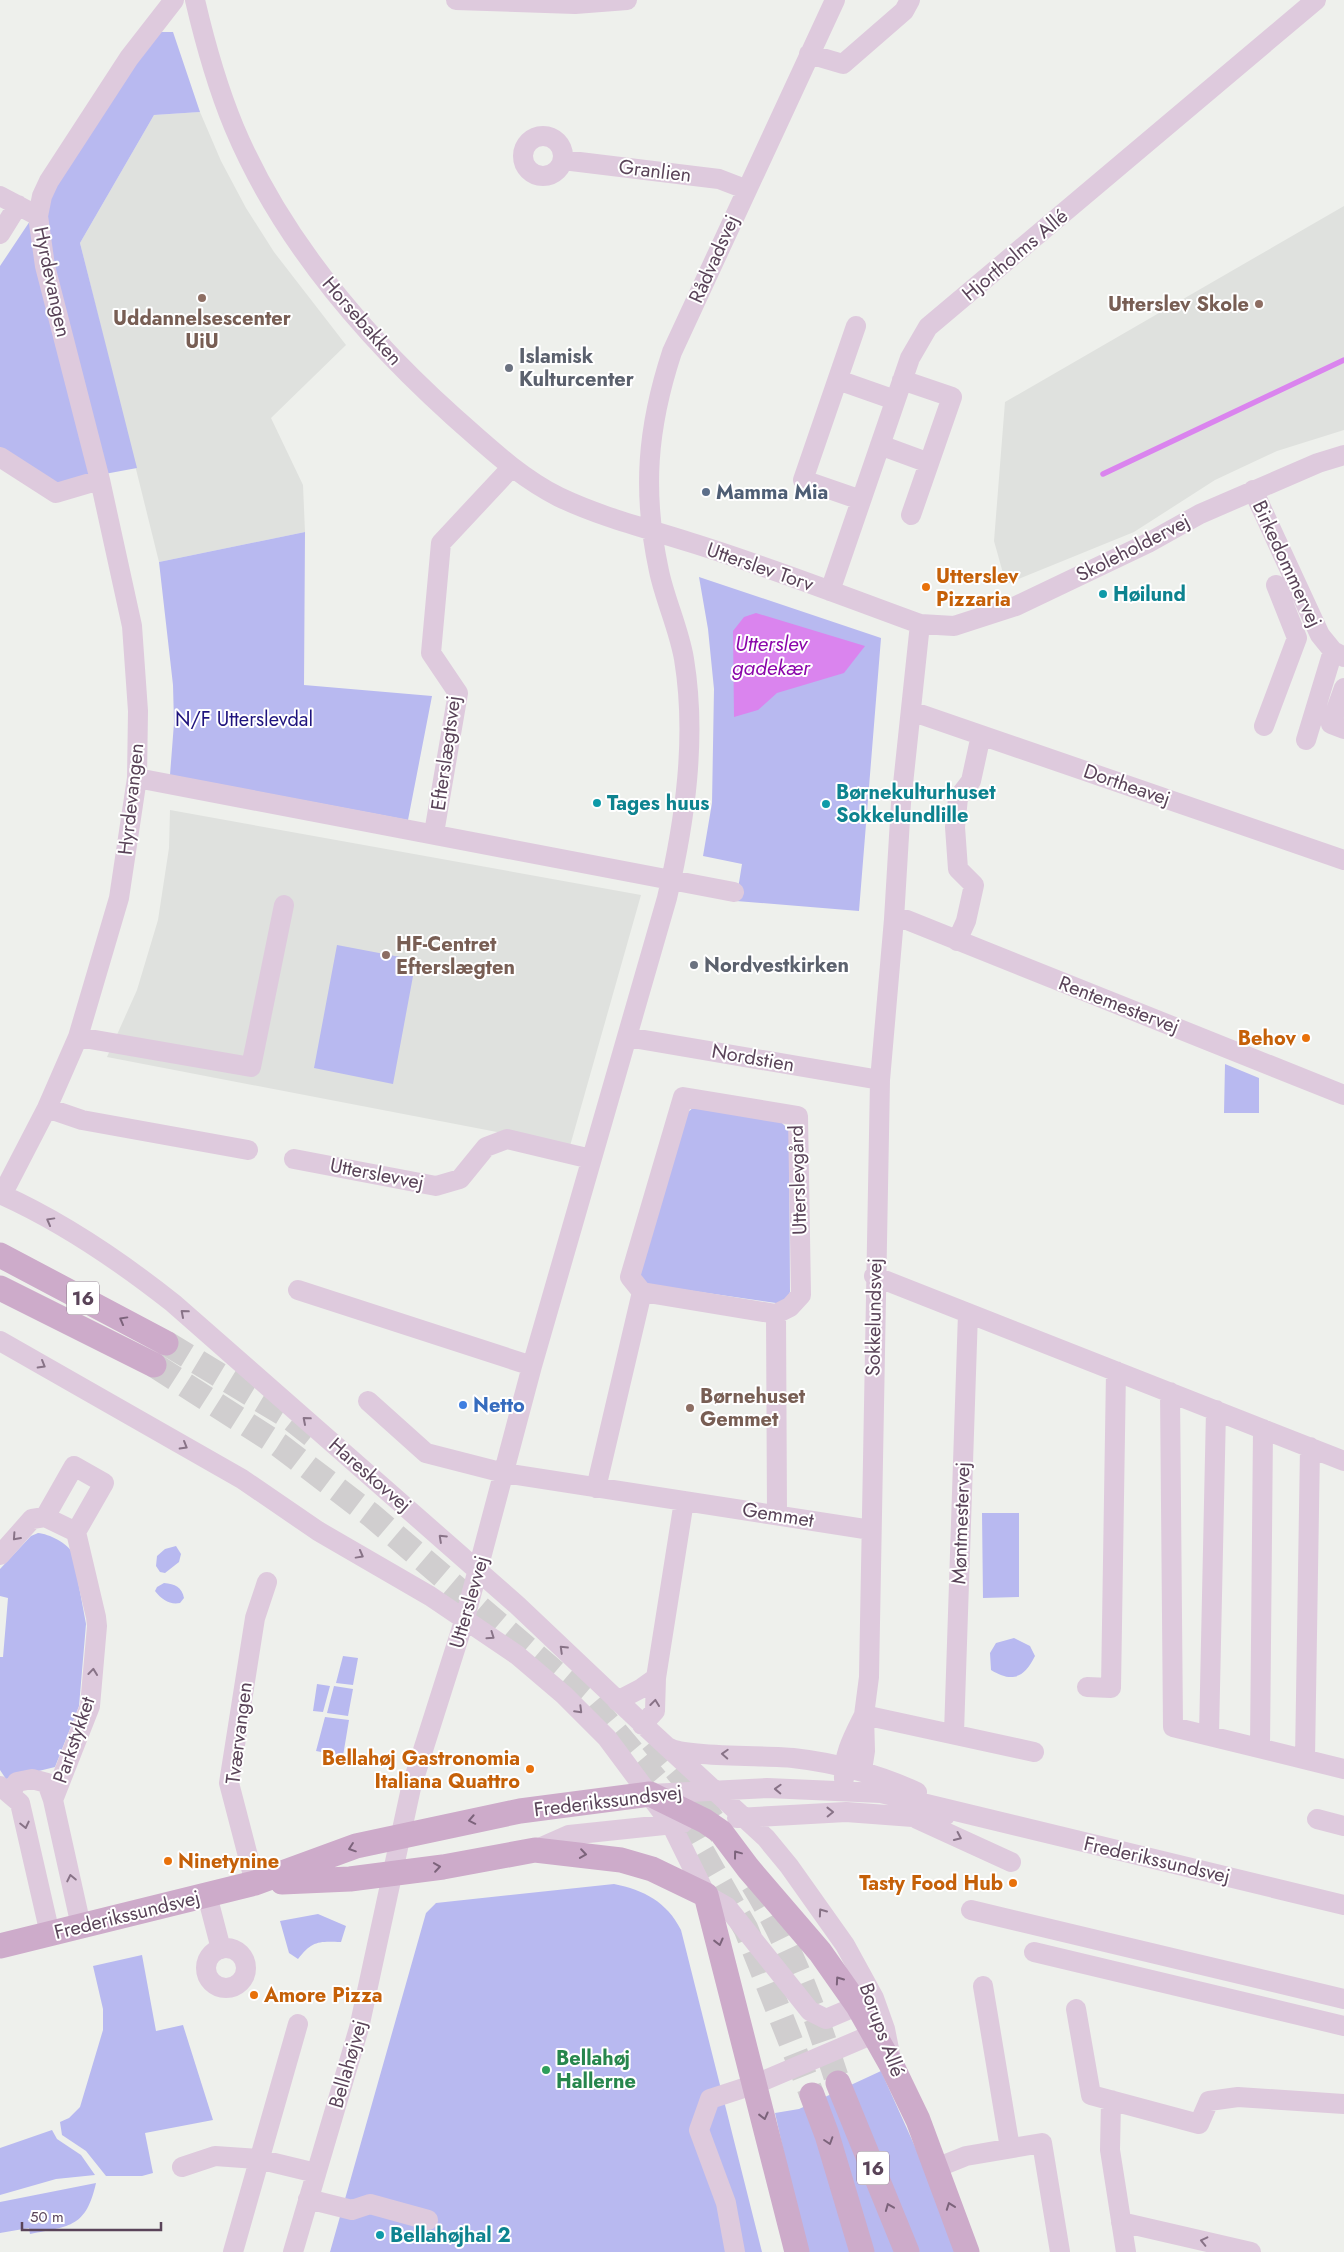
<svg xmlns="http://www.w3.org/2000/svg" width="1344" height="2252" font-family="Jost,sans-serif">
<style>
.education{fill:#dfe1de}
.green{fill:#b8b9f0}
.water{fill:#da84ee}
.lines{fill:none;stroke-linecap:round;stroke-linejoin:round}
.stream{stroke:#da84ee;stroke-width:5.5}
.major-tunnel{stroke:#d0cecf;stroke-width:25;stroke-dasharray:25 12;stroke-linecap:butt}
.minor{stroke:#decadd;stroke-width:20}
.major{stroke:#cdabca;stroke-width:25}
.oneway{stroke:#887387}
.oneway2{stroke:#7c637b}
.education-dot{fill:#8d6e63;stroke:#fff;stroke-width:2}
.worship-dot{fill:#6b7280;stroke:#fff;stroke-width:2}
.service-dot{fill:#5c6f8a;stroke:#fff;stroke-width:2}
.food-dot{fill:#e8710a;stroke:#fff;stroke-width:2}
.culture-dot{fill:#0f9aa8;stroke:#fff;stroke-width:2}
.shop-dot{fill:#3f7fe0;stroke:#fff;stroke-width:2}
.leisure-dot{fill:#2e9e5b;stroke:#fff;stroke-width:2}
.labels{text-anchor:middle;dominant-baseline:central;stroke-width:4;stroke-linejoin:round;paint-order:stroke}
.shield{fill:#fff;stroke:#8c7c8b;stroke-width:1}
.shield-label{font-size:19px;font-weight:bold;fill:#5a4459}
.street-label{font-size:20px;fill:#5a4459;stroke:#fff}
.education-label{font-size:20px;font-weight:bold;fill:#785e54;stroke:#fff;text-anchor:start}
.worship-label{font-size:20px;font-weight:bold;fill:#5b616d;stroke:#fff;text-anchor:start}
.service-label{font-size:20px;font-weight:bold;fill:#4e5e75;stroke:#fff;text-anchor:start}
.food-label{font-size:20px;font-weight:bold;fill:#c56008;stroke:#fff;text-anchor:start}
.culture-label{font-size:20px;font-weight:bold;fill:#0d838f;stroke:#fff;text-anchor:start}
.park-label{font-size:20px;fill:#1e137d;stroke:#fff}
.shop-label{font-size:20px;font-weight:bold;fill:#366cbe;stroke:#fff;text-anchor:start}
.leisure-label{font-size:20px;font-weight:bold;fill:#27864d;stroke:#fff;text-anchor:start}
.water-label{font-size:21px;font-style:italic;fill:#8b07aa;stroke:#fff}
</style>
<rect width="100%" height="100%" fill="#eef0ec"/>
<path class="education" d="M200,112L221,161L246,208L274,252L346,345L271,418L303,485L305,532L159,562L80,243L154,115Z
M1344,206V430L1277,451L1215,480L1134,532L1006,584L994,541L1005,402Z
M170,810L641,895L570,1146L107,1057L137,990L158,920L169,848Z"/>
<path class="green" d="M156,32H173L200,112L154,115L80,243L137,468L56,483L0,447V266Z
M305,532L304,685L432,696L408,820L170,775L174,723L173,685L159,562Z
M699,577L881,638L859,911L736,901L742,864L703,856L712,803L714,689L708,629Z
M337,945L416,960L393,1084L314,1068Z
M1225,1064L1259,1078V1113H1224Z
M695,1106L778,1119L789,1130L790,1292L783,1304L645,1284L638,1276L686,1114Z
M982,1513H1019V1597L983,1598Z
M38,1533C49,1534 68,1543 73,1554L86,1624L79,1706L55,1767L6,1779L0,1770V1657H3L8,1598L0,1596V1569L31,1536Z
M176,1546L181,1554L179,1562L165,1573L160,1572L156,1566L157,1556L165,1549Z
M164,1583C175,1584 182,1587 184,1598L180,1603C170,1605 162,1600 155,1591L157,1587Z
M1014,1638L1030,1646L1035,1656C1024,1678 1012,1683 991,1670L990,1653L996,1643Z
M343,1656L358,1658L353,1685L336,1683Z
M317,1684L330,1686L323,1712L313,1711Z
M334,1686L353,1689L348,1716L327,1713Z
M325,1717L349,1720L343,1756L316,1751Z
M614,1884C644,1890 667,1902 681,1930L762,2252H330L426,1913L436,1903Z
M318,1914L346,1926L341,1942C318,1941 312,1941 298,1959L289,1953L280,1921Z
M142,1955L156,2031L183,2025L213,2120L145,2133L153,2173L142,2176H106L86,2151L62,2135L60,2122L69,2118L80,2107L103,2030V2009L93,1966Z
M881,2071L930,2180L956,2252H806L775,2113L799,2109Z
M52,2130L57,2139L81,2155L95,2175L56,2179L0,2195V2148Z
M96,2183C86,2227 71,2226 30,2234L29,2228L0,2233V2202Z"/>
<path class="water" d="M756,613L865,646L844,673L777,693L758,710L734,717L733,631L744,617Z"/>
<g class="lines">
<path class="stream" d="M1103,474L1344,360"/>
<path class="major-tunnel" d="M166,1343L289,1417L313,1436
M154,1365L279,1445L371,1515L592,1704L672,1799L746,1929L812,2095
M652,1741L694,1791L722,1835
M753,1884C791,1946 816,2014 838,2083"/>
<path class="minor" d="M195,0C205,43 217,86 234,127C281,239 364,336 454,417C487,446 519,477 559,497C601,517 645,528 689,542C767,566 843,596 920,624L954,626L1016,606L1148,543L1200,514L1318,463L1344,455
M456,0L575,4L627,0
M809,54L843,64L904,11L910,0
M523 156a20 20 0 1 1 40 0a20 20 0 1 1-40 0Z
M563,160L719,179L745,189
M0,196L38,216
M0,234L18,205
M856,326L803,480L861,500
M838,380L895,400
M902,380L952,397L911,515
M880,445L929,463
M0,457L56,493L100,480
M1253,490L1320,635L1333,651L1344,657
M830,591L910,358L928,327L1316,0
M1344,688L1331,724L1344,729
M911,711L1344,860
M1264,726L1297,638L1276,585
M1306,740L1333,651
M137,778L734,892
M434,833L458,693L431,653L441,543L511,468
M894,919L907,920L1344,1095
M957,941L966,921L974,885L958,869L955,827L958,798L971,781L981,735
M78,1037L251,1067L284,905
M627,1037L880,1080
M47,1108L82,1120L248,1150
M294,1159L436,1186L460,1179L486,1147L507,1139L591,1159
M0,1194C61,1221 121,1262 173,1303L517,1605L650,1731L766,1838L789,1866L845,1945L874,1998L885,2029L890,2054
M2,1195L47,1108L78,1037L119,898L137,778L138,711L132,626L100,480L45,266L38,216L42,196L49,181L129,58L174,0
M874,1276L1344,1461
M298,1290L532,1366
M642,1292L776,1314
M0,1341L242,1479L318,1531L430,1596L517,1655L564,1695L607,1738L671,1824L706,1895L727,1907L810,2011L826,2019L871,2000
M1170,1392L1173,1727L1344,1769
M368,1401L426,1453L504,1473L871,1530
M596,1488L642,1292L630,1277L683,1097L798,1116L801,1295L790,1307L776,1314L777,1515
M45,1517L74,1466L104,1483L76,1532
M0,1555L32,1519L45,1517L76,1532L96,1617L97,1626L90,1706L53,1800L81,1926
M1087,1687L1111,1688L1116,1371
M617,1701L642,1688L656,1678
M864,1715L1034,1752
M642,1725L655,1711L656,1678L684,1501
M954,1733L968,1313
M1209,1735L1216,1410
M668,1747C684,1758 767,1755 793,1758C837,1763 877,1774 917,1792
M1260,1748L1263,1429
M1305,1759L1310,1447
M862,1770L865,1751L864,1715L869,1677L880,1080L894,919L901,803L920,624
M844,1779C843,1755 853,1737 863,1717
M0,1786L20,1803L50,1934
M10,1794L17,1782L32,1779L47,1783L53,1800
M650,1794L767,1788L881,1793L1344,1905
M737,1818L846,1812L913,1817L945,1816
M917,1819L1011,1862
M1317,1819L1344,1826
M535,1850L569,1835L683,1823
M255,1883L229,1783L255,1618L267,1582
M207,1895L221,1949
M971,1910L1344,1999
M206 1968a20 20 0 1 1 40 0a20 20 0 1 1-40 0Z
M1034,1952L1344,2026
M983,1986L1010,2148
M1076,2009L1091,2095L1199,2124L1209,2101L1238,2097L1344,2104
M1111,2100L1110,2150L1126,2252
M182,2167L215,2156L258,2159L316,2173
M936,2168L966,2156L1042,2143L1060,2252
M308,2199L352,2210L370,2204L428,2220
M1121,2222L1251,2252
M233,2252L298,2024
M293,2252L359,2028L411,1788L465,1618L532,1366L667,898C685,821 697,738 684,659C679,629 665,600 659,571C642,492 647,428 672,352L835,0
M735,2252L726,2203L699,2130L710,2099L756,2084L885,2029"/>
<path class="major" d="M0,1255L166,1343
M0,1288L154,1365
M282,1882L350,1879L443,1867L535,1850L621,1860L652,1869L706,1895L797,2252
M0,1946L255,1883L356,1846L520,1811L650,1794L705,1821L721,1832L748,1868L820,1952L858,2006L892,2066L918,2120L967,2252
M838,2083L907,2252
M812,2095L827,2135L862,2252"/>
</g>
<defs><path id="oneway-chevron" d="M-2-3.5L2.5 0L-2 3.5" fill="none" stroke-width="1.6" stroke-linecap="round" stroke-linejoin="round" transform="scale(1.25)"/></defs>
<g class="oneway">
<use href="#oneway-chevron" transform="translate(50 1221) rotate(-151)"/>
<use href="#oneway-chevron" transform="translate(184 1313) rotate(-139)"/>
<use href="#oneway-chevron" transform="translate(42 1365) rotate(30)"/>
<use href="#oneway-chevron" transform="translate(306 1420) rotate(-139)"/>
<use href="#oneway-chevron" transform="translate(184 1446) rotate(30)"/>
<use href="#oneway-chevron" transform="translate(16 1537) rotate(132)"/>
<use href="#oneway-chevron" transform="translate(442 1538) rotate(-137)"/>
<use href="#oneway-chevron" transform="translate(360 1555) rotate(29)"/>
<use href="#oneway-chevron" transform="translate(491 1636) rotate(35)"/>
<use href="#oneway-chevron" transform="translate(563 1649) rotate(-136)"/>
<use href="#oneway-chevron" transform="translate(93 1672) rotate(-84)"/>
<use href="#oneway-chevron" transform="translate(655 1703) rotate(-83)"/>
<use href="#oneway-chevron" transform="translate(579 1710) rotate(45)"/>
<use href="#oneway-chevron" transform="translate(725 1754) rotate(-177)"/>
<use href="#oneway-chevron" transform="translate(778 1789) rotate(-178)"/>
<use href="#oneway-chevron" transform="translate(830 1812) rotate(-1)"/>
<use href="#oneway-chevron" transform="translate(25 1825) rotate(77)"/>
<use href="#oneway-chevron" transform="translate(958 1837) rotate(25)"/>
<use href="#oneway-chevron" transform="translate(71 1878) rotate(-102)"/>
<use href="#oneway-chevron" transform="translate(822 1912) rotate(-125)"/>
<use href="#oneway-chevron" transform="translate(1204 2241) rotate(-167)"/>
</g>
<g class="oneway2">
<use href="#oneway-chevron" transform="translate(123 1320) rotate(-151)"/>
<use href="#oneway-chevron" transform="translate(472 1820) rotate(169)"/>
<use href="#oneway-chevron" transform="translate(352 1848) rotate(161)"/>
<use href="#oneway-chevron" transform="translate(583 1854) rotate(8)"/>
<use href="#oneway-chevron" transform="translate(737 1854) rotate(-127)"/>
<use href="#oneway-chevron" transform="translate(437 1867) rotate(-8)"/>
<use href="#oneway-chevron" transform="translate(719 1942) rotate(76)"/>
<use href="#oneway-chevron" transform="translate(839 1980) rotate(-125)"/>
<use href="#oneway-chevron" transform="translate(764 2116) rotate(76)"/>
<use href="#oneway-chevron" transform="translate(829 2141) rotate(72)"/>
<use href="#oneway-chevron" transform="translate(950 2206) rotate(-110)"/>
<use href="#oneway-chevron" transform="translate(889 2207) rotate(-112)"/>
</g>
<g class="education-dot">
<circle cx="202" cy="298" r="5"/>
<circle cx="1259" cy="304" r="5"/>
<circle cx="386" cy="955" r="5"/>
<circle cx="690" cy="1408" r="5"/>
</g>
<g class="worship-dot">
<circle cx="509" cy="368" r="5"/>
<circle cx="694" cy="965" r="5"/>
</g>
<circle class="service-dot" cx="706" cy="492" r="5"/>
<g class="food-dot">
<circle cx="926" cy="587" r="5"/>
<circle cx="1306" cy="1038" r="5"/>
<circle cx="530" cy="1769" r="5"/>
<circle cx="168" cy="1861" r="5"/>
<circle cx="1013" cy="1883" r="5"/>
<circle cx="254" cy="1995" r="5"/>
</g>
<g class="culture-dot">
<circle cx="1103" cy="594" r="5"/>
<circle cx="597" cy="803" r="5"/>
<circle cx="826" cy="804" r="5"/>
<circle cx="380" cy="2235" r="5"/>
</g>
<circle class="shop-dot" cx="463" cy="1405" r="5"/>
<circle class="leisure-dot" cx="546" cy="2070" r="5"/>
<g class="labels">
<g class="shield">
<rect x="67" y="1281.5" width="32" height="33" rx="4"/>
<rect x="857" y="2151.5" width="32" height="33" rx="4"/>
</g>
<g class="shield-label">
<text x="83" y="1298">16</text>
<text x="873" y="2168">16</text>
</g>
<g class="street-label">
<text transform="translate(655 171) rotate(7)">Granlien</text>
<text transform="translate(1015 255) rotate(-40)">Hjortholms Allé</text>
<text transform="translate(714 259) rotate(-66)">Rådvadsvej</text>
<text transform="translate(52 282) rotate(78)">Hyrdevangen</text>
<text transform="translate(362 321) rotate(49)">Horsebakken</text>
<text transform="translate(1133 548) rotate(-27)">Skoleholdervej</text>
<text transform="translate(1287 564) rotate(65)">Birkedommervej</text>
<text transform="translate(760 567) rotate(19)">Utterslev Torv</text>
<text transform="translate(446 753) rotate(-82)">Efterslægtsvej</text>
<text transform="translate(1127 785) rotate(19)">Dortheavej</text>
<text transform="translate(131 799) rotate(-84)">Hyrdevangen</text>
<text transform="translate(1119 1005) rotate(21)">Rentemestervej</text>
<text transform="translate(753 1058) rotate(10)">Nordstien</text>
<text transform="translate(377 1174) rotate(11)">Utterslevvej</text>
<text transform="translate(798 1180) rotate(-92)">Utterslevgård</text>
<text transform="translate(874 1317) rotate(-89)">Sokkelundsvej</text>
<text transform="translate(370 1475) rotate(41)">Hareskovvej</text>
<text transform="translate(778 1515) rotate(9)">Gemmet</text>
<text transform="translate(961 1523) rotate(-88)">Møntmestervej</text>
<text transform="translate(469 1602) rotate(-74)">Utterslevvej</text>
<text transform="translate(239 1733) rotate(-83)">Tværvangen</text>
<text transform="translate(74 1740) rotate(-71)">Parkstykket</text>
<text transform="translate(608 1801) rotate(-7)">Frederikssundsvej</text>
<text transform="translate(1157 1860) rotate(13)">Frederikssundsvej</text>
<text transform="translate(127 1915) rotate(-14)">Frederikssundsvej</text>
<text transform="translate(882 2030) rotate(70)">Borups Allé</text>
<text transform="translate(348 2064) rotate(-74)">Bellahøjvej</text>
</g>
<g class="education-label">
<text x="1249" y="304" text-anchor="end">Utterslev Skole</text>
<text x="202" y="318" text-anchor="middle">Uddannelsescenter<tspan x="202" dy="23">UiU</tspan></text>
<text x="396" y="944">HF-Centret<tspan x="396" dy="23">Efterslægten</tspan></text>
<text x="700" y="1396">Børnehuset<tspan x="700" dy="23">Gemmet</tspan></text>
</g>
<g class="worship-label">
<text x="519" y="356">Islamisk<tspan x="519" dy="23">Kulturcenter</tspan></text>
<text x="704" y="965">Nordvestkirken</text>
</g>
<g class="service-label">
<text x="716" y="492">Mamma Mia</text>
</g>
<g class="food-label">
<text x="936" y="576">Utterslev<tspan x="936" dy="23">Pizzaria</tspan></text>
<text x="1296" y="1038" text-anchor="end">Behov</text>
<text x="520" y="1758" text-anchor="end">Bellahøj Gastronomia<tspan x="520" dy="23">Italiana Quattro</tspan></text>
<text x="178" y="1861">Ninetynine</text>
<text x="1003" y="1883" text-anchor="end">Tasty Food Hub</text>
<text x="264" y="1995">Amore Pizza</text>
</g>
<g class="culture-label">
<text x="1113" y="594">Høilund</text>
<text x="836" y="792">Børnekulturhuset<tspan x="836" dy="23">Sokkelundlille</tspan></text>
<text x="607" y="803">Tages huus</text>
<text x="390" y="2235">Bellahøjhal 2</text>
</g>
<g class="park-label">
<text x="244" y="719">N/F Utterslevdal</text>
</g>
<g class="shop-label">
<text x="473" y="1405">Netto</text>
</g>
<g class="leisure-label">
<text x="556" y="2058">Bellahøj<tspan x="556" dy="23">Hallerne</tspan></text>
</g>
<g class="water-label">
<text x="771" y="644">Utterslev<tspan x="771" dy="24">gadekær</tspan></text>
</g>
</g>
<path d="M22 2222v8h139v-8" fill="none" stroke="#5a4459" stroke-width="2.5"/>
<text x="30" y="2222" font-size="15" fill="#5a4459" stroke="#ffffff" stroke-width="4" paint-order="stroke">50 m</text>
</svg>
